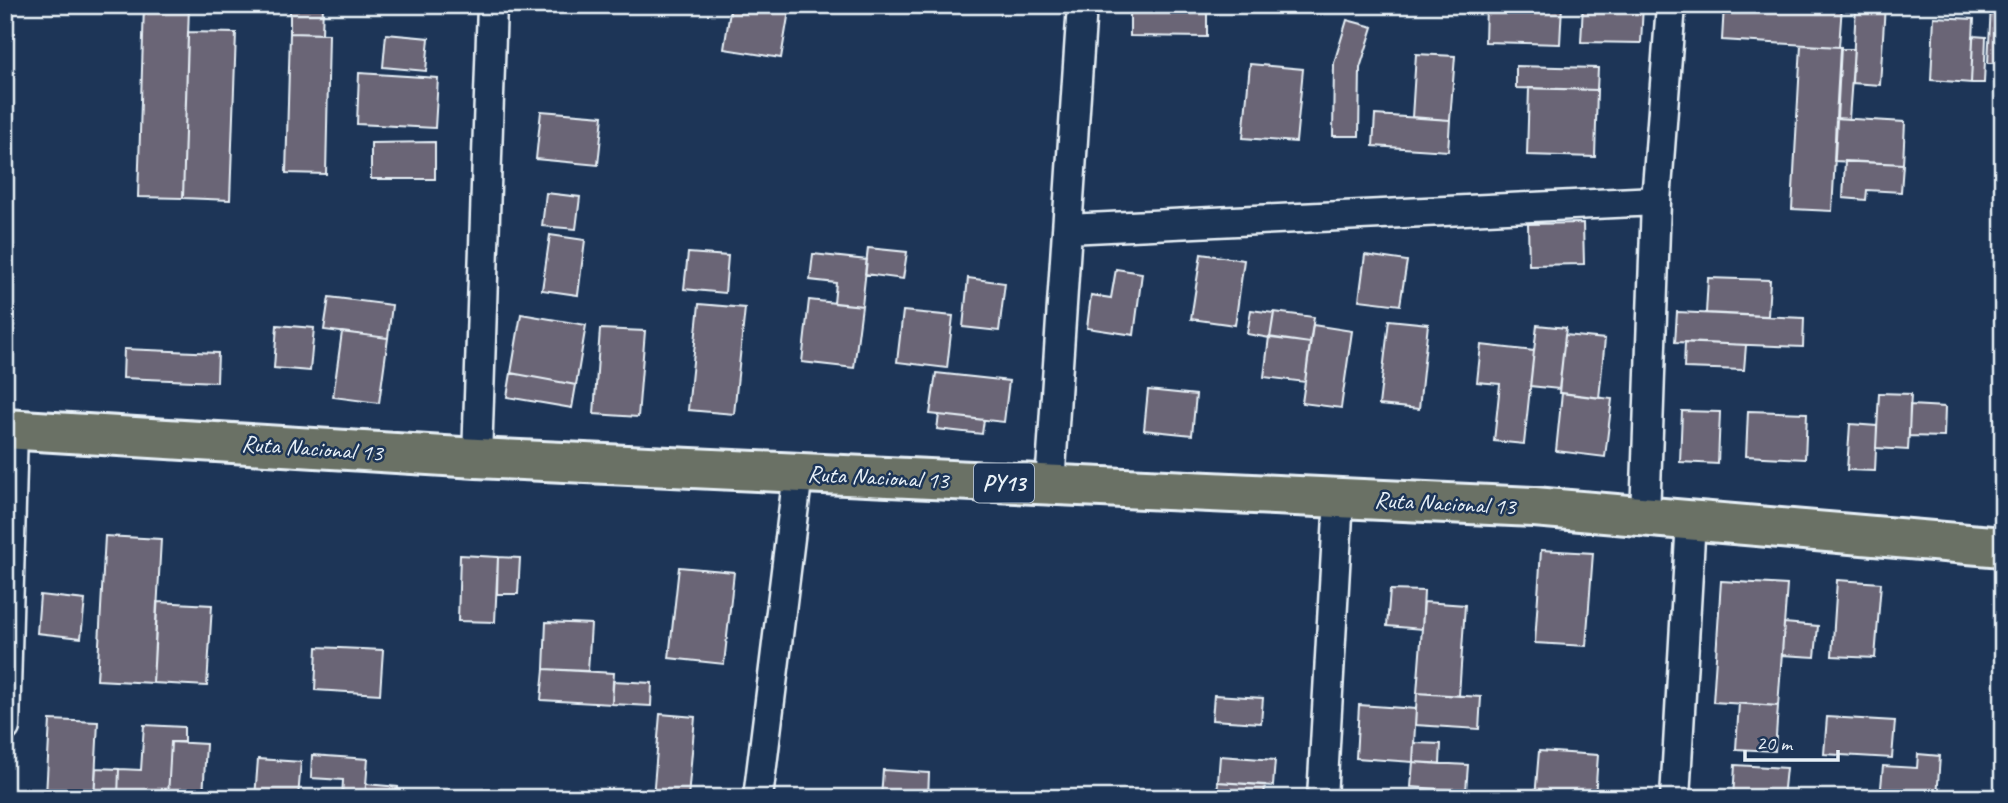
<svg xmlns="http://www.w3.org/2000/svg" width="2008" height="803" font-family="Caveat,sans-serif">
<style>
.building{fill:#6a6576;stroke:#e8f1f8;stroke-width:2}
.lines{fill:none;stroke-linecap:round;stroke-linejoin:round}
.street-casing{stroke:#e8f1f8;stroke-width:33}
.highway-casing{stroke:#e8f1f8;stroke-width:44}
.street{stroke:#1d3557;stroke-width:28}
.highway{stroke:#6a7165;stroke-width:38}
.labels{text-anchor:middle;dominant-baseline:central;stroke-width:5;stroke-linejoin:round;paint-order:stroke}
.shield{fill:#1d3557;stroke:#abb9c8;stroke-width:2}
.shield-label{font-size:23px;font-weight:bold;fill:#e8f1f8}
.street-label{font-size:24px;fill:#e8f1f8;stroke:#1d3557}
</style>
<rect width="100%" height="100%" fill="#1d3557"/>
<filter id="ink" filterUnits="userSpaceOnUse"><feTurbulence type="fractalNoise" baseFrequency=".0143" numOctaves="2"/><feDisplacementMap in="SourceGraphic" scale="14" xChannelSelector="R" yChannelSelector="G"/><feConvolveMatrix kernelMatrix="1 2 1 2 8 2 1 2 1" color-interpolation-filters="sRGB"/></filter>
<g filter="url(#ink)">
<path class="building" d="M144,5H189L183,198L138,197Z
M290,5H323L322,34L290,33Z
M731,5H790L781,58L724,49Z
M1130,5H1207V37L1130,36Z
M1486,5H1562L1560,44L1485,42Z
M1583,5H1643L1641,43L1581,42Z
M1724,5H1842L1839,47L1722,40Z
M1856,5H1885L1880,85L1852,83Z
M1991,5H2003V63H1988Z
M1934,17L1974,19L1971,83L1931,80Z
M1347,20L1373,27L1360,68L1359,136H1333L1334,63Z
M188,32L236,33L230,200L183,198Z
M290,33L329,34L326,174L286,173Z
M386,34L429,38L426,71L383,67Z
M1973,36L1986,37L1984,83H1971Z
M1801,45L1841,47L1832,211L1792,209Z
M1840,49H1854L1849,119L1836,118Z
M1416,54L1455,56L1450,120L1412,117Z
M1250,64L1303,69L1296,142L1243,138Z
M1516,66L1598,68L1597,90L1516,88Z
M359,73L438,78L435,128L357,124Z
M1529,88L1597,90L1595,157L1527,155Z
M541,111L603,116L598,165L536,159Z
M1375,115L1450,120L1448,151L1373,146Z
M1836,118L1905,122L1903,164L1834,161Z
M435,142V179H371V143Z
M1845,161L1903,164L1901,192L1867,190L1866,200L1843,198Z
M546,193L580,197L576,229L542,226Z
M1583,223L1584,264L1529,265L1528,224Z
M550,235L585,240L578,295L542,290Z
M868,248L907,252L903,279L865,274Z
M688,253L728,256L725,293L684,289Z
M813,254L867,260L862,306L834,303L836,283L810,280Z
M1201,254L1244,260L1235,325L1191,319Z
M1365,255L1407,261L1400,305L1359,300Z
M1116,269L1142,273L1134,335L1087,328L1091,295L1111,298Z
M968,278L1005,283L999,331L963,327Z
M1708,278L1770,280L1768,316L1706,313Z
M329,297L392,305L388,338L324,330Z
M809,300L862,306L854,368L802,362Z
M699,304L745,308L734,414L688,410Z
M1251,310L1274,313L1270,338L1247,334Z
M903,311L953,316L947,368L897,362Z
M1274,312L1314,317L1310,343L1270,338Z
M1677,312L1804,318L1803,347L1675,342Z
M521,314L586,325L576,385L511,373Z
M1389,320L1428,324L1419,409L1379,405Z
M277,325L314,328L310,371L274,368Z
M1313,325L1352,331L1341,408L1302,403Z
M1537,325L1566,328L1559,389L1530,386Z
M600,329L645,331L638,417L594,414Z
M342,332L388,338L379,403L333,397Z
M1565,335L1605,339L1599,398L1559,393Z
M1269,337L1310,343L1305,382L1264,377Z
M1685,342L1746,345L1744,370L1684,368Z
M1481,345L1534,351L1524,444L1494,441L1500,384L1477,382Z
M124,349L218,353L217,382L123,378Z
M511,373L576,385L572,408L507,397Z
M936,373L1009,381L1004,422L930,414Z
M1148,390L1196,395L1192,435L1144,430Z
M1562,393L1612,399L1605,457L1556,451Z
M1879,393L1911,394L1908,450L1876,448Z
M1910,405L1945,407L1944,437L1909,436Z
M1682,411L1720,412L1718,464L1680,462Z
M1748,411L1807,413L1805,459L1746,456Z
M939,415L984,420L982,434L937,429Z
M1850,424L1877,426L1875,471L1847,470Z
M105,536L161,539L153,683L97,680Z
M1541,550L1593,553L1586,646L1535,643Z
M460,555L498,557L495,622L458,621Z
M498,557L520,558L518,594H497Z
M679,567L734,572L724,664L669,658Z
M1837,580L1881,583L1875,658L1832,656Z
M1721,581L1787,585L1778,706L1713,702Z
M1390,590L1424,591L1422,629L1387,626Z
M40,595L85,600L81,638L37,633Z
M157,602L212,605L207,686L153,683Z
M1424,602L1465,605L1459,696L1417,693Z
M546,622L591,624L588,671L544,669Z
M1784,623L1818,626L1815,657L1782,655Z
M317,647L383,650L380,694L315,690Z
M544,669L614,673L612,704L541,700Z
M613,681L652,683L651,706L612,704Z
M1417,693L1481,697L1479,729L1415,725Z
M1214,695L1263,698L1261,723L1212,720Z
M1739,703L1778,706L1775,751L1736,749Z
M1359,705L1416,709L1413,762L1356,758Z
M660,714L695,717L688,798H653Z
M1827,717L1895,721L1892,758L1824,754Z
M50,720L98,722L94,798L46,796Z
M144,725L184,727V742H171L168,796L118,798L119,769L141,770Z
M171,742L206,744L203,797L168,796Z
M1414,743L1441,744L1440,764L1413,762Z
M1539,751L1598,755L1595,798H1535Z
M1918,754L1940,756L1937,798H1880L1883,766L1917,768Z
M312,755L368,759L365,798H342L343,780L311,778Z
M1220,756L1275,760L1273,786L1218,782Z
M258,759L301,762L298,798H255Z
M1413,762L1468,765L1466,791L1411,787Z
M1735,765L1786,768L1783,798H1733Z
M96,768L119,769L118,798H94Z
M883,770L929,773L928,798H881Z
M1218,782L1265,785L1264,798H1217Z
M366,784L398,787V798H365Z
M1156,793L1192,796V798H1155Z"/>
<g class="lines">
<defs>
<path id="street" d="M1067,229L1656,201
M477,458L492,5
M1050,485L1082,5
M1645,517L1656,201L1671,5
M5,727L13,429
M758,798L798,473
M1322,798L1339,498
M1675,798L1691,520"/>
<path id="highway" d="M5,429L477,458L1534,507L2003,547"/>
</defs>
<use href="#street" class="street-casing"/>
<use href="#highway" class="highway-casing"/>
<use href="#street" class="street"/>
<use href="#highway" class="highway"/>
</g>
</g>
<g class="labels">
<rect class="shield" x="974" y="463.5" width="60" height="39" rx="5"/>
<g class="shield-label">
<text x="1004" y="483">PY13</text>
</g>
<g class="street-label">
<text transform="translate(312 448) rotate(4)">Ruta Nacional 13</text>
<text transform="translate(878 477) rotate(3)">Ruta Nacional 13</text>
<text transform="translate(1445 503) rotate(3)">Ruta Nacional 13</text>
</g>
</g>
<rect width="2008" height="803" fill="none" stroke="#1d3557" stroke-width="28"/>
<rect x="14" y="14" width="1980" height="775" fill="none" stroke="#e8f1f8" stroke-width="2.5" filter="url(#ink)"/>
<path d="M1745 750v10h93v-10" fill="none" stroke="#e8f1f8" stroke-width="3.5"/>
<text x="1756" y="750" font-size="21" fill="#e8f1f8" stroke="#1d3557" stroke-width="5" paint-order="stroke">20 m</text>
</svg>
